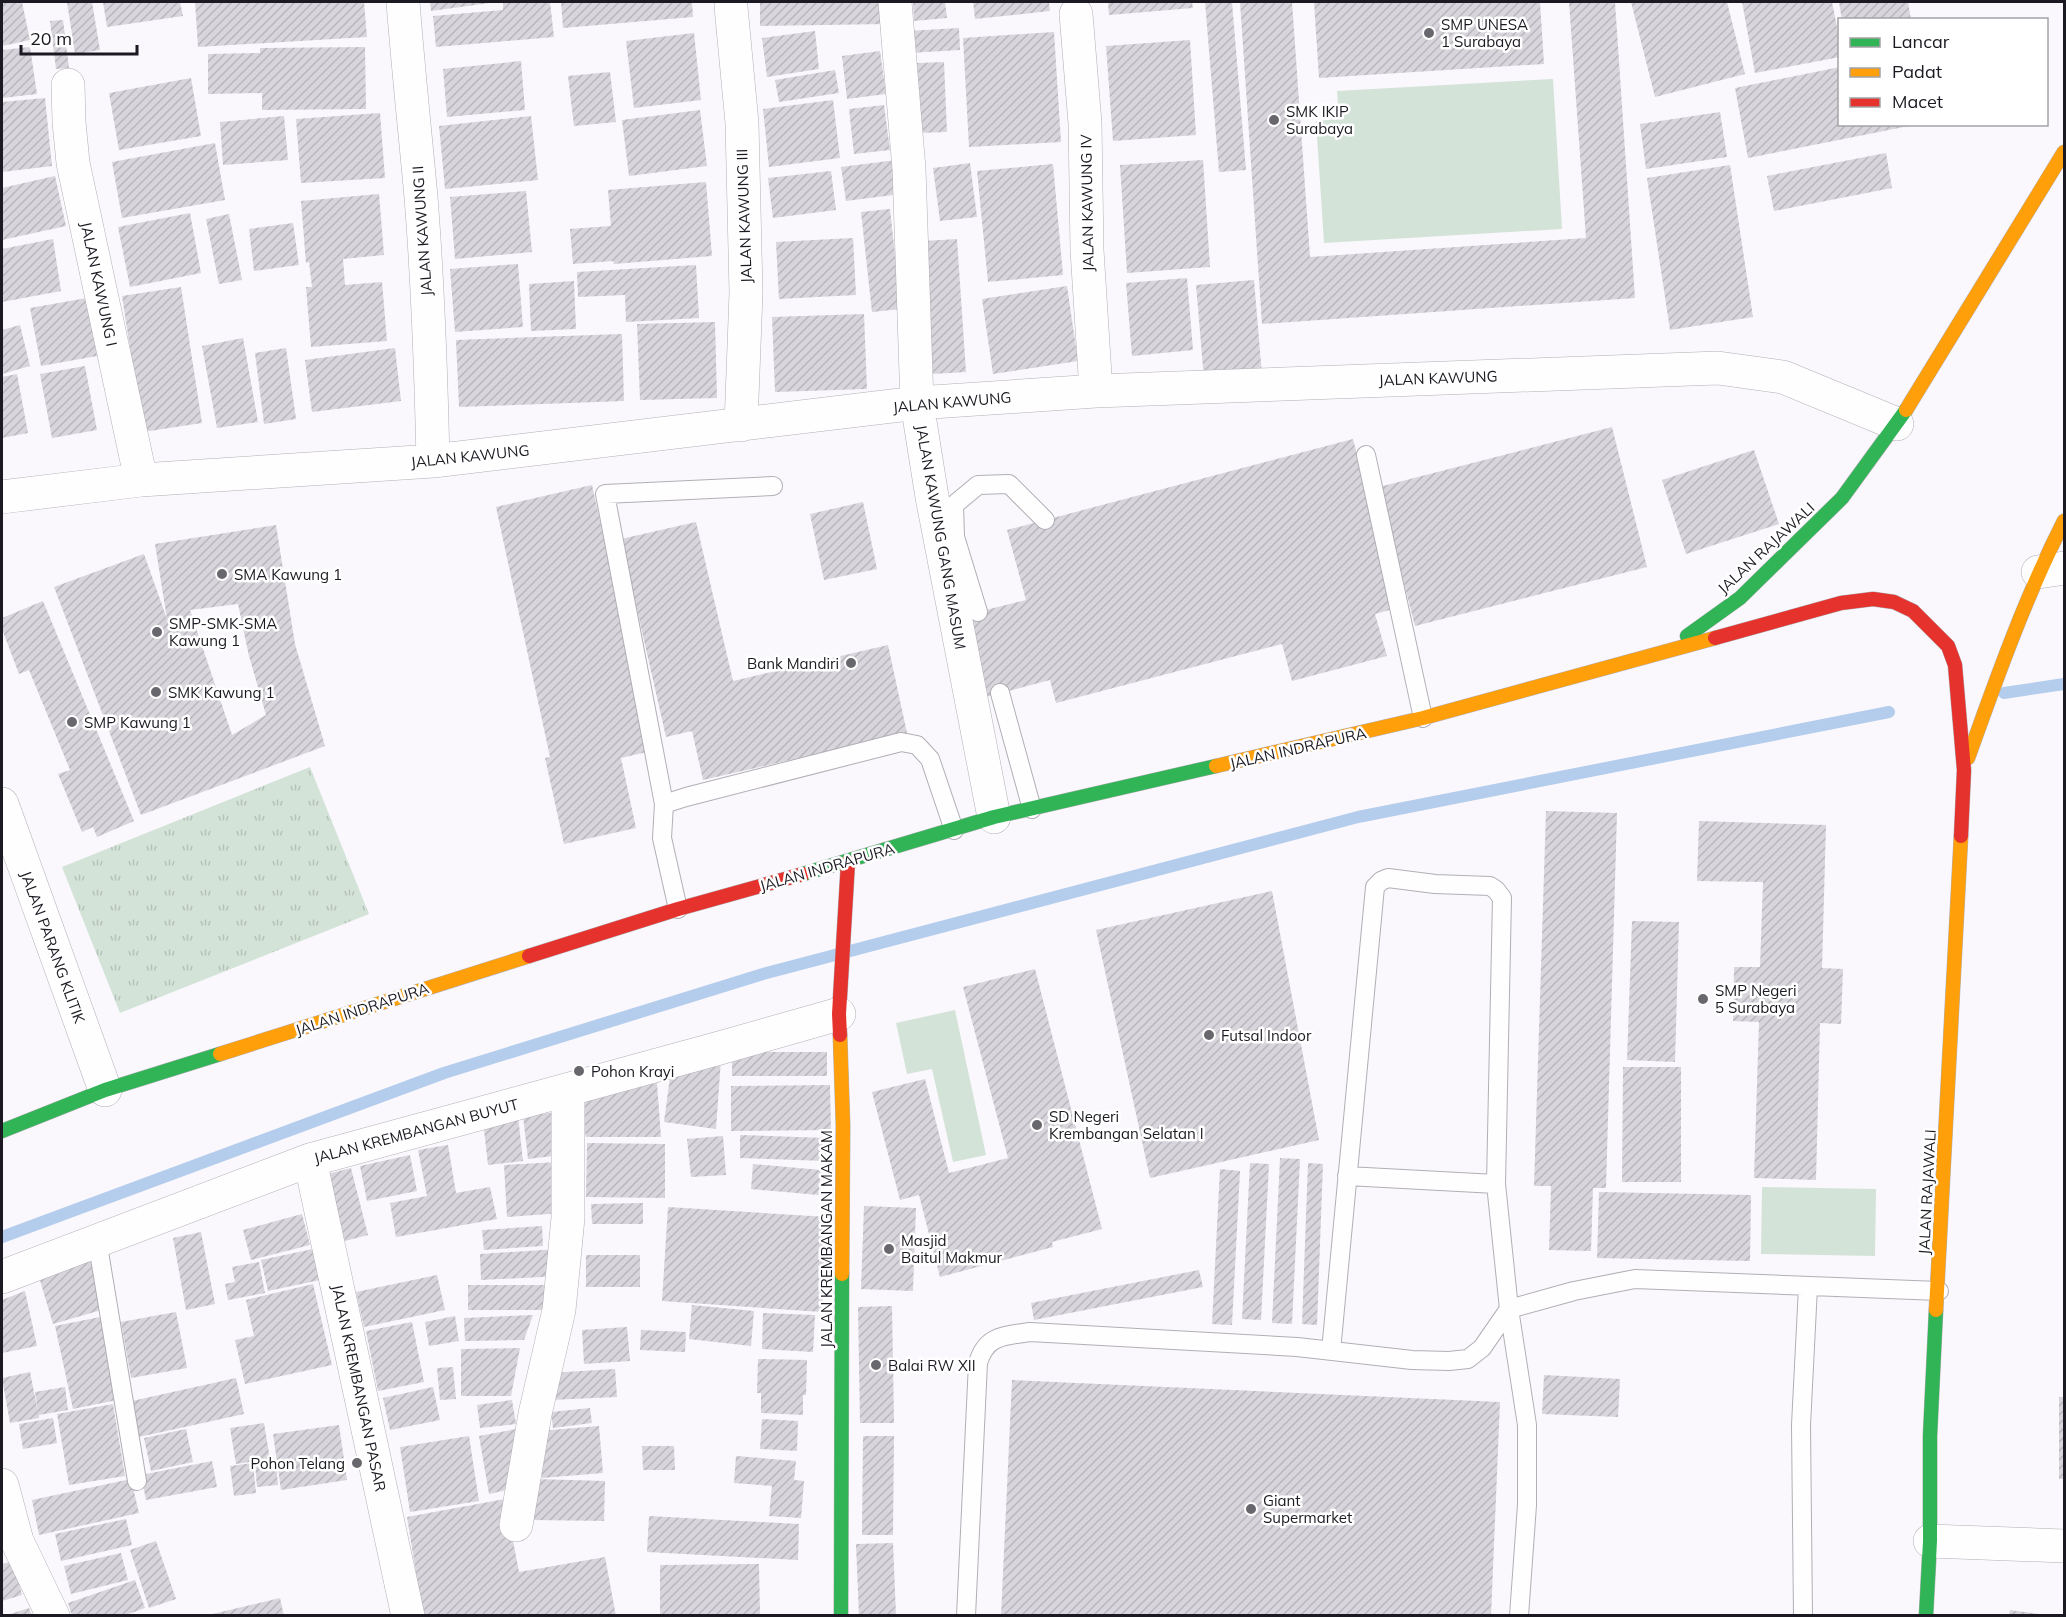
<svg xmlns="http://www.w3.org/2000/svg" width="2066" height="1617" font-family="Mulish,sans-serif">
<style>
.grass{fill:url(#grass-tufts)}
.park{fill:#d4e3d8}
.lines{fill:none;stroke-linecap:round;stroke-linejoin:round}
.stream{stroke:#b5cdec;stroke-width:12}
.building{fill:url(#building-hatch);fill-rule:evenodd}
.lane-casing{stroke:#b1afb5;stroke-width:20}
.street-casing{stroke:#b1afb5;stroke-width:34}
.fast-casing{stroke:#b1afb5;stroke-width:15}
.slow-casing{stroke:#b1afb5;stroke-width:15}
.jam-casing{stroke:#b1afb5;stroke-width:15}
.lane{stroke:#fefeff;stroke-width:18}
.street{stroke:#fefeff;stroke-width:33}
.fast{stroke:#30b455;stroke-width:14}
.slow{stroke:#ff9f0a;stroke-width:14}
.jam{stroke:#e5322d;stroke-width:14}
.poi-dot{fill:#69676e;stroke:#fff;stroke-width:2}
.labels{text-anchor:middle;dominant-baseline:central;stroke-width:5;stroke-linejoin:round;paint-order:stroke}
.poi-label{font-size:15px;fill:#1b1921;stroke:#fff;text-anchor:start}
.street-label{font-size:15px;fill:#1b1921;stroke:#fff}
</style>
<defs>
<pattern id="grass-tufts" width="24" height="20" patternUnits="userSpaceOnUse" patternTransform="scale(1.5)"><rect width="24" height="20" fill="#d4e3d8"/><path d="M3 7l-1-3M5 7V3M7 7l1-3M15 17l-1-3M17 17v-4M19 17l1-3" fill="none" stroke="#b5c2b9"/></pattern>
<pattern id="building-hatch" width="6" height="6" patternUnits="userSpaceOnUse" patternTransform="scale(1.5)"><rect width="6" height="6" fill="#d8d5dc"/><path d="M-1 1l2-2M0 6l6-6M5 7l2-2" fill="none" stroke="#b9b6bc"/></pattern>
</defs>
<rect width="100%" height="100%" fill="#faf8fd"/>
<path class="grass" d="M310,767L369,914L120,1013L62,867Z"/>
<path class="park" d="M1553,79L1562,229L1324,243L1316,121L1339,119L1337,91Z
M955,1010L986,1155L953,1162L932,1069L907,1074L896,1023Z
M1762,1187L1876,1189L1875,1256L1761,1254Z"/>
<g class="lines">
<path class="stream" d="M2004,693L2064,684
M2,1237L444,1073L763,974L1358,817L1889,712"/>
</g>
<path class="building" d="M2,2H22L30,40L2,46Z
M67,2H92L100,50L75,54Z
M103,2H180L183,16L107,27Z
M195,2H364L367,37L198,47Z
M430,2H489L490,3L431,11Z
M503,2H550L554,37L436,47L433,16L503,10Z
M561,2H692L693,17L563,28Z
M760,2H885L886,24L760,26Z
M913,2H945L947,18L914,21Z
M973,2H1049L1050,11L975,19Z
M1108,2H1192L1193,8L1109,15Z
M1205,2H1232L1246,170L1219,172Z
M1240,2H1292L1310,257L1586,238L1569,2H1615L1635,298L1262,324Z
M1314,2H1540L1544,64L1319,78Z
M1631,2H1727L1745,74L1655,97Z
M1742,2H1832L1840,42V57L1755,73Z
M1839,2H1908L1911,20H1842Z
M63,20L69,68L56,69L50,21Z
M959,28L960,50L909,53L908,31Z
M815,31L819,69L767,77L762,38Z
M1054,32L1061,142L969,147L963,38Z
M694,33L701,100L634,108L626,41Z
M1190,40L1196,135L1113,141L1106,46Z
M30,47L37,94L2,98V50Z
M365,47L366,109L262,110V93L208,94V54L260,53V48Z
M880,51L886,94L847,99L842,56Z
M521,61L525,110L447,117L443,69Z
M944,62L947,132L920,133L917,63Z
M1840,67V124L1909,126L1748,158L1735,88Z
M835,70L839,93L779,102L775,80Z
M610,72L616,122L574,126L568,76Z
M191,78L201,136L119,150L109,93Z
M45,98L52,166L2,172V102Z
M833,100L840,158L769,167L763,109Z
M884,105L890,150L854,154L849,109Z
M700,110L707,166L629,176L622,120Z
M1720,112L1727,157L1646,169L1640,124Z
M380,113L385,178L301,183L296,119Z
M284,116L288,160L223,165L220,122Z
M531,116L538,180L445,189L439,126Z
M215,143L225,200L122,218L112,162Z
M1886,153L1892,188L1774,211L1767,176Z
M896,160L901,194L846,201L841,167Z
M1203,160L1210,267L1127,273L1120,165Z
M970,163L977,217L940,221L933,168Z
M1053,164L1063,275L988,282L977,171Z
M1730,165L1753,317L1670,330L1647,178Z
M831,171L836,210L773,218L768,178Z
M55,176L66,226L2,240V188Z
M706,182L712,256L614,264L613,261L573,264L570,229L611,226L608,190Z
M526,191L532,252L455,259L450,197Z
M379,194L384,255L343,259L345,285L382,282L387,341L311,347L306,287H312L309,262L306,263L301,201Z
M890,209L901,309L872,312L861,212Z
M190,213L201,273L130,287L118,227Z
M229,214L242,280L219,284L206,219Z
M293,223L299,265L254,271L249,229Z
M853,238L856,295L779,299L776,242Z
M53,239L61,291L2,302V249Z
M957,239L966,372L933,374L924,241Z
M518,264L523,327L455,332L450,269Z
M696,265L699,318L626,322L625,295L578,297L577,272Z
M1187,278L1193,350L1132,356L1126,283Z
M1254,280L1262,375L1204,379L1196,285Z
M574,281L576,329L531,331L529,284Z
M1067,286L1078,361L993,374L982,299Z
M181,287L202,423L143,432L122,296Z
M87,298L97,356L41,366L30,308Z
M864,314L867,389L775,392L772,317Z
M715,322L717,398L640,400L637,324Z
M20,325L30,366L2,374V330Z
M622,334L624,401L459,407L456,340Z
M243,338L258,422L217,428L202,346Z
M286,348L296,419L264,424L255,353Z
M395,348L401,401L312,412L305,360Z
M85,366L97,430L52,438L40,374Z
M17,374L28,433L2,438V377Z
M1612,427L1647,567L1415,626L1379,487Z
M1353,439L1397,608L1375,614L1387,656L1292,681L1282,644L1056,703L1050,680L982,698L961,616L1026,600L1007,530Z
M1754,450L1779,524L1686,554L1662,480Z
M592,485L651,751L621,758L636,828L564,844L545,758L550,757L496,507Z
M863,502L877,569L824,580L810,514Z
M696,522L733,681L888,645L907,733L703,780L692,731L666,737L621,539Z
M276,525L295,644L325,746L141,815L54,587L144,554L167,619L155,544ZM238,604L249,656L266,715L232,735L190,610Z
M43,601L134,821L97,837L93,827L82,832L58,774L70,770L29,670L19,674L2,629V618Z
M1546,811L1617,813L1606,1188H1593L1591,1251L1549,1250L1551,1186H1534Z
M1699,821L1826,825L1822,968L1843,969L1841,1024L1820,1023L1816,1180L1754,1178L1759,1022L1733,1021L1734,967H1760L1763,882L1697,881Z
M1272,891L1319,1140L1150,1178L1096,930Z
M1632,921L1679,922L1675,1062L1627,1060Z
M1035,969L1102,1229L1052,1242L1053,1247L940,1277L919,1195L900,1200L872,1092L925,1079L949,1173L1008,1158L963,987Z
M732,1052H827V1076H732Z
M721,1059L716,1129L664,1122L670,1077Z
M1623,1067H1681V1182H1622Z
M657,1083L661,1137H586L578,1097Z
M830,1085L831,1130L731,1131V1086Z
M557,1112L562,1155L528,1159L523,1116Z
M518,1116L523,1161L488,1165L483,1121Z
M740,1135L826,1138L825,1161L740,1158Z
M723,1136L726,1175L691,1177L687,1139Z
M587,1143L665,1144V1198L586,1197Z
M448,1145L456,1193L490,1187L497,1219L396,1237L390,1203L427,1196L418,1150Z
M410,1155L417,1191L367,1201L360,1166Z
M1280,1158L1300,1159L1292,1324L1272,1323Z
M558,1162L561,1213L507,1217L504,1165Z
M1250,1163L1269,1164L1261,1320L1242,1319Z
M1308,1163L1323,1164L1317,1325L1302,1324Z
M753,1164L821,1170L819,1195L751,1189Z
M351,1168L368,1235L345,1241L328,1174Z
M1220,1169L1240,1171L1232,1325L1212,1324Z
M1599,1192L1751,1195L1750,1261L1597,1258Z
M643,1203V1224H592L591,1204Z
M864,1206L916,1208L913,1291L861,1289Z
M668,1207L828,1217L822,1312L662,1301Z
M302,1214L310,1245L251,1260L243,1230Z
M542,1226L543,1246L484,1250L482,1230Z
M201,1232L215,1304L186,1310L173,1238Z
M313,1249L320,1280L268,1291L261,1260Z
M559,1249L561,1276L481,1280L480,1254Z
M586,1255H640V1287H586Z
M90,1261L105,1309L53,1324L39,1277Z
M259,1262L265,1293L228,1300L225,1284L235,1282L232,1267Z
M1199,1270L1203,1287L1034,1320L1031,1303Z
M437,1275L445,1310L364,1327L356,1292Z
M313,1284L332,1365L245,1384L235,1340L254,1336L246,1300Z
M468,1285H554L555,1310H468Z
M25,1291L37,1346L2,1353V1300Z
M692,1305L754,1311L751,1346L689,1339Z
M892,1306L894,1423H860L858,1307Z
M176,1312L187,1368L131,1378L121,1322Z
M763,1313L815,1315L813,1352L762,1349Z
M533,1315L524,1340L465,1341L464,1318Z
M455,1316L459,1341L429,1346L425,1322Z
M100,1317L117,1400L73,1409L55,1326Z
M412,1322L424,1382L378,1391L366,1331Z
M627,1327L630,1361L584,1364L582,1330Z
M641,1330L686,1332L685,1352L640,1350Z
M520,1348L511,1396H461V1349Z
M758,1359L807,1360L806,1395H803V1415L761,1413V1393H757Z
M453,1367L456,1399L440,1400L437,1368Z
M615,1369L617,1397L550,1400L549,1373Z
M30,1372L38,1412L35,1392L65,1387L68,1410L39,1415V1418L10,1423L2,1378Z
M1544,1375L1620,1379L1618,1417L1542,1414Z
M236,1378L244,1414L139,1437L132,1401Z
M1012,1380L1500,1402L1491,1616H1001Z
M433,1387L440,1420L390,1430L383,1398Z
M2059,1397H2064V1479H2059Z
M512,1400L516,1424L480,1428L477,1405Z
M113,1404L125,1476L69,1485L57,1414Z
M590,1408L592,1423L553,1428L551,1412Z
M53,1418L57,1443L23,1449L19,1424Z
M762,1419L798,1421L797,1451L760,1449Z
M264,1423L270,1459L236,1464L230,1428Z
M339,1425L347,1480L281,1490L273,1434Z
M599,1426L603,1473L542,1478L539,1431Z
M186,1429L193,1462L151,1471L144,1438Z
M516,1429L511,1489L489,1494L479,1436Z
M469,1436L479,1501L410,1512L400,1447Z
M863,1436H894L893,1535H862Z
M642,1446H674L675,1470H643Z
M736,1456L796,1461L794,1480L804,1481L801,1518L769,1516L772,1486L734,1483Z
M212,1461L217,1487L146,1500L141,1475Z
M276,1461L278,1485L257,1487L255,1463Z
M253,1463L256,1493L234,1496L230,1466Z
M131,1479L139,1513L39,1535L32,1500Z
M534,1479L605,1481L604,1521L533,1520Z
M505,1499L519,1572L605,1557L616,1616H423L407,1517Z
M649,1516L799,1524L798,1560L647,1552Z
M126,1519L132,1545L61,1561L55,1534Z
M156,1541L176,1599L149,1608L130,1550Z
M893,1543L896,1616H859L856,1544Z
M121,1553L128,1580L71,1594L64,1566Z
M13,1561L22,1595L2,1601V1564Z
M759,1564L760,1616H660V1565Z
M135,1580L145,1608L123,1616H72L68,1603Z
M280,1598L284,1616H208V1615Z
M29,1608L32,1616H7V1615Z
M2010,1610L2040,1614V1616H2009Z"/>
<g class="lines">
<defs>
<path id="lane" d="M1366,455L1423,718
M978,612L955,537L954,505L978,485L1009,484L1045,520
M1000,693L1032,809
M664,804L605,494L773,486
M678,909L662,838L664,804L686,797L901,742L917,745L930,759L954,830
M1347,1176L1496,1184
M97,1240L137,1481
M1331,1351L1375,887L1381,881L1388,878L1435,884L1490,886L1496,890L1502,898L1496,1184L1509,1309L1527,1425V1505L1519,1616
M966,1616L978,1363C986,1335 1004,1336 1030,1332L1297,1347L1412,1360L1449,1361L1468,1359L1482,1348L1509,1309L1574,1291L1635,1279L1939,1291
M1803,1616L1801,1425L1808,1287"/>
<path id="street" d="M403,2C408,67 415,132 421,197C428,285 431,373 433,461
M895,2L909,169L917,403L932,497L994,817
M731,7L742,123L746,293L741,425
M1076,14L1085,123L1087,250L1096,391
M68,85L69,122L73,163L141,480
M2,497L141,480L433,461L917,403L1096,391L1718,368L1783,377L1897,424
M2038,572L2064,568
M2,804L105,1090
M310,1160L408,1616
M2,1277L310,1160L716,1049L839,1014
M2,1485L17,1541L53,1616
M516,1525L535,1414L559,1310L568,1218V1090
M1930,1541L2064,1546"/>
<path id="fast" d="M1687,636L1740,598L1842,498L1906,410
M803,874L994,817L1216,766
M2,1131L105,1090L220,1054
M841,1616L842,1274
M1926,1616L1930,1541V1436L1936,1310"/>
<path id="slow" d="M1906,410L2064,152
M1968,758C1997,677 2025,598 2064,521
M1216,766L1423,718L1715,638
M840,1035L843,1125L842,1274
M220,1054L529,956
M1936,1310L1961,836"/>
<path id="jam" d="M1715,638L1841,603L1873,599L1894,602L1913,611L1948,646L1955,665L1964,770L1961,836
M529,956L678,909L803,874
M840,1035L839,1014L848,862"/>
</defs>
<use href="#lane" class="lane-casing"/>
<use href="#street" class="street-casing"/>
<use href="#fast" class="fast-casing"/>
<use href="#slow" class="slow-casing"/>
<use href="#jam" class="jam-casing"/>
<use href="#lane" class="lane"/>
<use href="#street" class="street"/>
<use href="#fast" class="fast"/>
<use href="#slow" class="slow"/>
<use href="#jam" class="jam"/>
</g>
<g class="poi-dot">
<circle cx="1429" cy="33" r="6"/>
<circle cx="1274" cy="120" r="6"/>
<circle cx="222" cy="574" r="6"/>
<circle cx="157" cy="632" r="6"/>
<circle cx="851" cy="663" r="6"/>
<circle cx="156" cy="692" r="6"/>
<circle cx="72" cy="722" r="6"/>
<circle cx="1703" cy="999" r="6"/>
<circle cx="1209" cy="1035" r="6"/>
<circle cx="579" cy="1071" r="6"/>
<circle cx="1037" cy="1125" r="6"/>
<circle cx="889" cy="1249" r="6"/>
<circle cx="876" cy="1365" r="6"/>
<circle cx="357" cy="1463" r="6"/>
<circle cx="1251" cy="1509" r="6"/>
</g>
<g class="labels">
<g class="poi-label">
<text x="1441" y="24">SMP UNESA<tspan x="1441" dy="17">1 Surabaya</tspan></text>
<text x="1286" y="111">SMK IKIP<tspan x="1286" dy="17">Surabaya</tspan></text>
<text x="234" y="574">SMA Kawung 1</text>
<text x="169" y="623">SMP-SMK-SMA<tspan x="169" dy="17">Kawung 1</tspan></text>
<text x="839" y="663" text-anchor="end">Bank Mandiri</text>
<text x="168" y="692">SMK Kawung 1</text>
<text x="84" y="722">SMP Kawung 1</text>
<text x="1715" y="990">SMP Negeri<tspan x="1715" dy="17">5 Surabaya</tspan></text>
<text x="1221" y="1035">Futsal Indoor</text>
<text x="591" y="1071">Pohon Krayi</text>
<text x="1049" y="1116">SD Negeri<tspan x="1049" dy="17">Krembangan Selatan I</tspan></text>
<text x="901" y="1240">Masjid<tspan x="901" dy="17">Baitul Makmur</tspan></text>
<text x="888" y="1365">Balai RW XII</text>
<text x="345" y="1463" text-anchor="end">Pohon Telang</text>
<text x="1263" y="1500">Giant<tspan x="1263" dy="17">Supermarket</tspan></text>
</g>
<g class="street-label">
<text transform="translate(1087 203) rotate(-91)">JALAN KAWUNG IV</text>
<text transform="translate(744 216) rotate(-92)">JALAN KAWUNG III</text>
<text transform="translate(422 231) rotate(-94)">JALAN KAWUNG II</text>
<text transform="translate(99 284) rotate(78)">JALAN KAWUNG I</text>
<text transform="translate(1438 378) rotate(-2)">JALAN KAWUNG</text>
<text transform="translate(952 402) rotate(-5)">JALAN KAWUNG</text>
<text transform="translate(470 456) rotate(-6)">JALAN KAWUNG</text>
<text transform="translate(941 537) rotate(80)">JALAN KAWUNG GANG MASUM</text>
<text transform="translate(1766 548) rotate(-43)">JALAN RAJAWALI</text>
<text transform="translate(1298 748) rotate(-13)">JALAN INDRAPURA</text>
<text transform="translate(827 867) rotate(-16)">JALAN INDRAPURA</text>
<text transform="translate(53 947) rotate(70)">JALAN PARANG KLITIK</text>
<text transform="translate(362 1009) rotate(-18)">JALAN INDRAPURA</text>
<text transform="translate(416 1131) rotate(-15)">JALAN KREMBANGAN BUYUT</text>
<text transform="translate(1927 1192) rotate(-87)">JALAN RAJAWALI</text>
<text transform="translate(826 1239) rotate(-90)">JALAN KREMBANGAN MAKAM</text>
<text transform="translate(359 1388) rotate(78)">JALAN KREMBANGAN PASAR</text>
</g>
</g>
<rect width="2066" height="1617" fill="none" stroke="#1b1921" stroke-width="6"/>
<rect x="1838" y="18" width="210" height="108" fill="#ffffff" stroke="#a4a3a6" stroke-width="1.5"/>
<rect x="1850" y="38" width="30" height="9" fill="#30b455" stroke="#a4a3a6" stroke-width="1.5"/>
<text x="1892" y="48" font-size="18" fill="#1b1921">Lancar</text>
<rect x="1850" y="68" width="30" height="9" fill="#ff9f0a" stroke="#a4a3a6" stroke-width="1.5"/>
<text x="1892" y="78" font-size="18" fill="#1b1921">Padat</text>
<rect x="1850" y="98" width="30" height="9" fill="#e5322d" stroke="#a4a3a6" stroke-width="1.5"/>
<text x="1892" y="108" font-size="18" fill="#1b1921">Macet</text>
<path d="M21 45v9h116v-9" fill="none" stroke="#1b1921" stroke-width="3"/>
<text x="30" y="45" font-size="18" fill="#1b1921" stroke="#ffffff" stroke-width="4.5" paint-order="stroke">20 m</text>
</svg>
